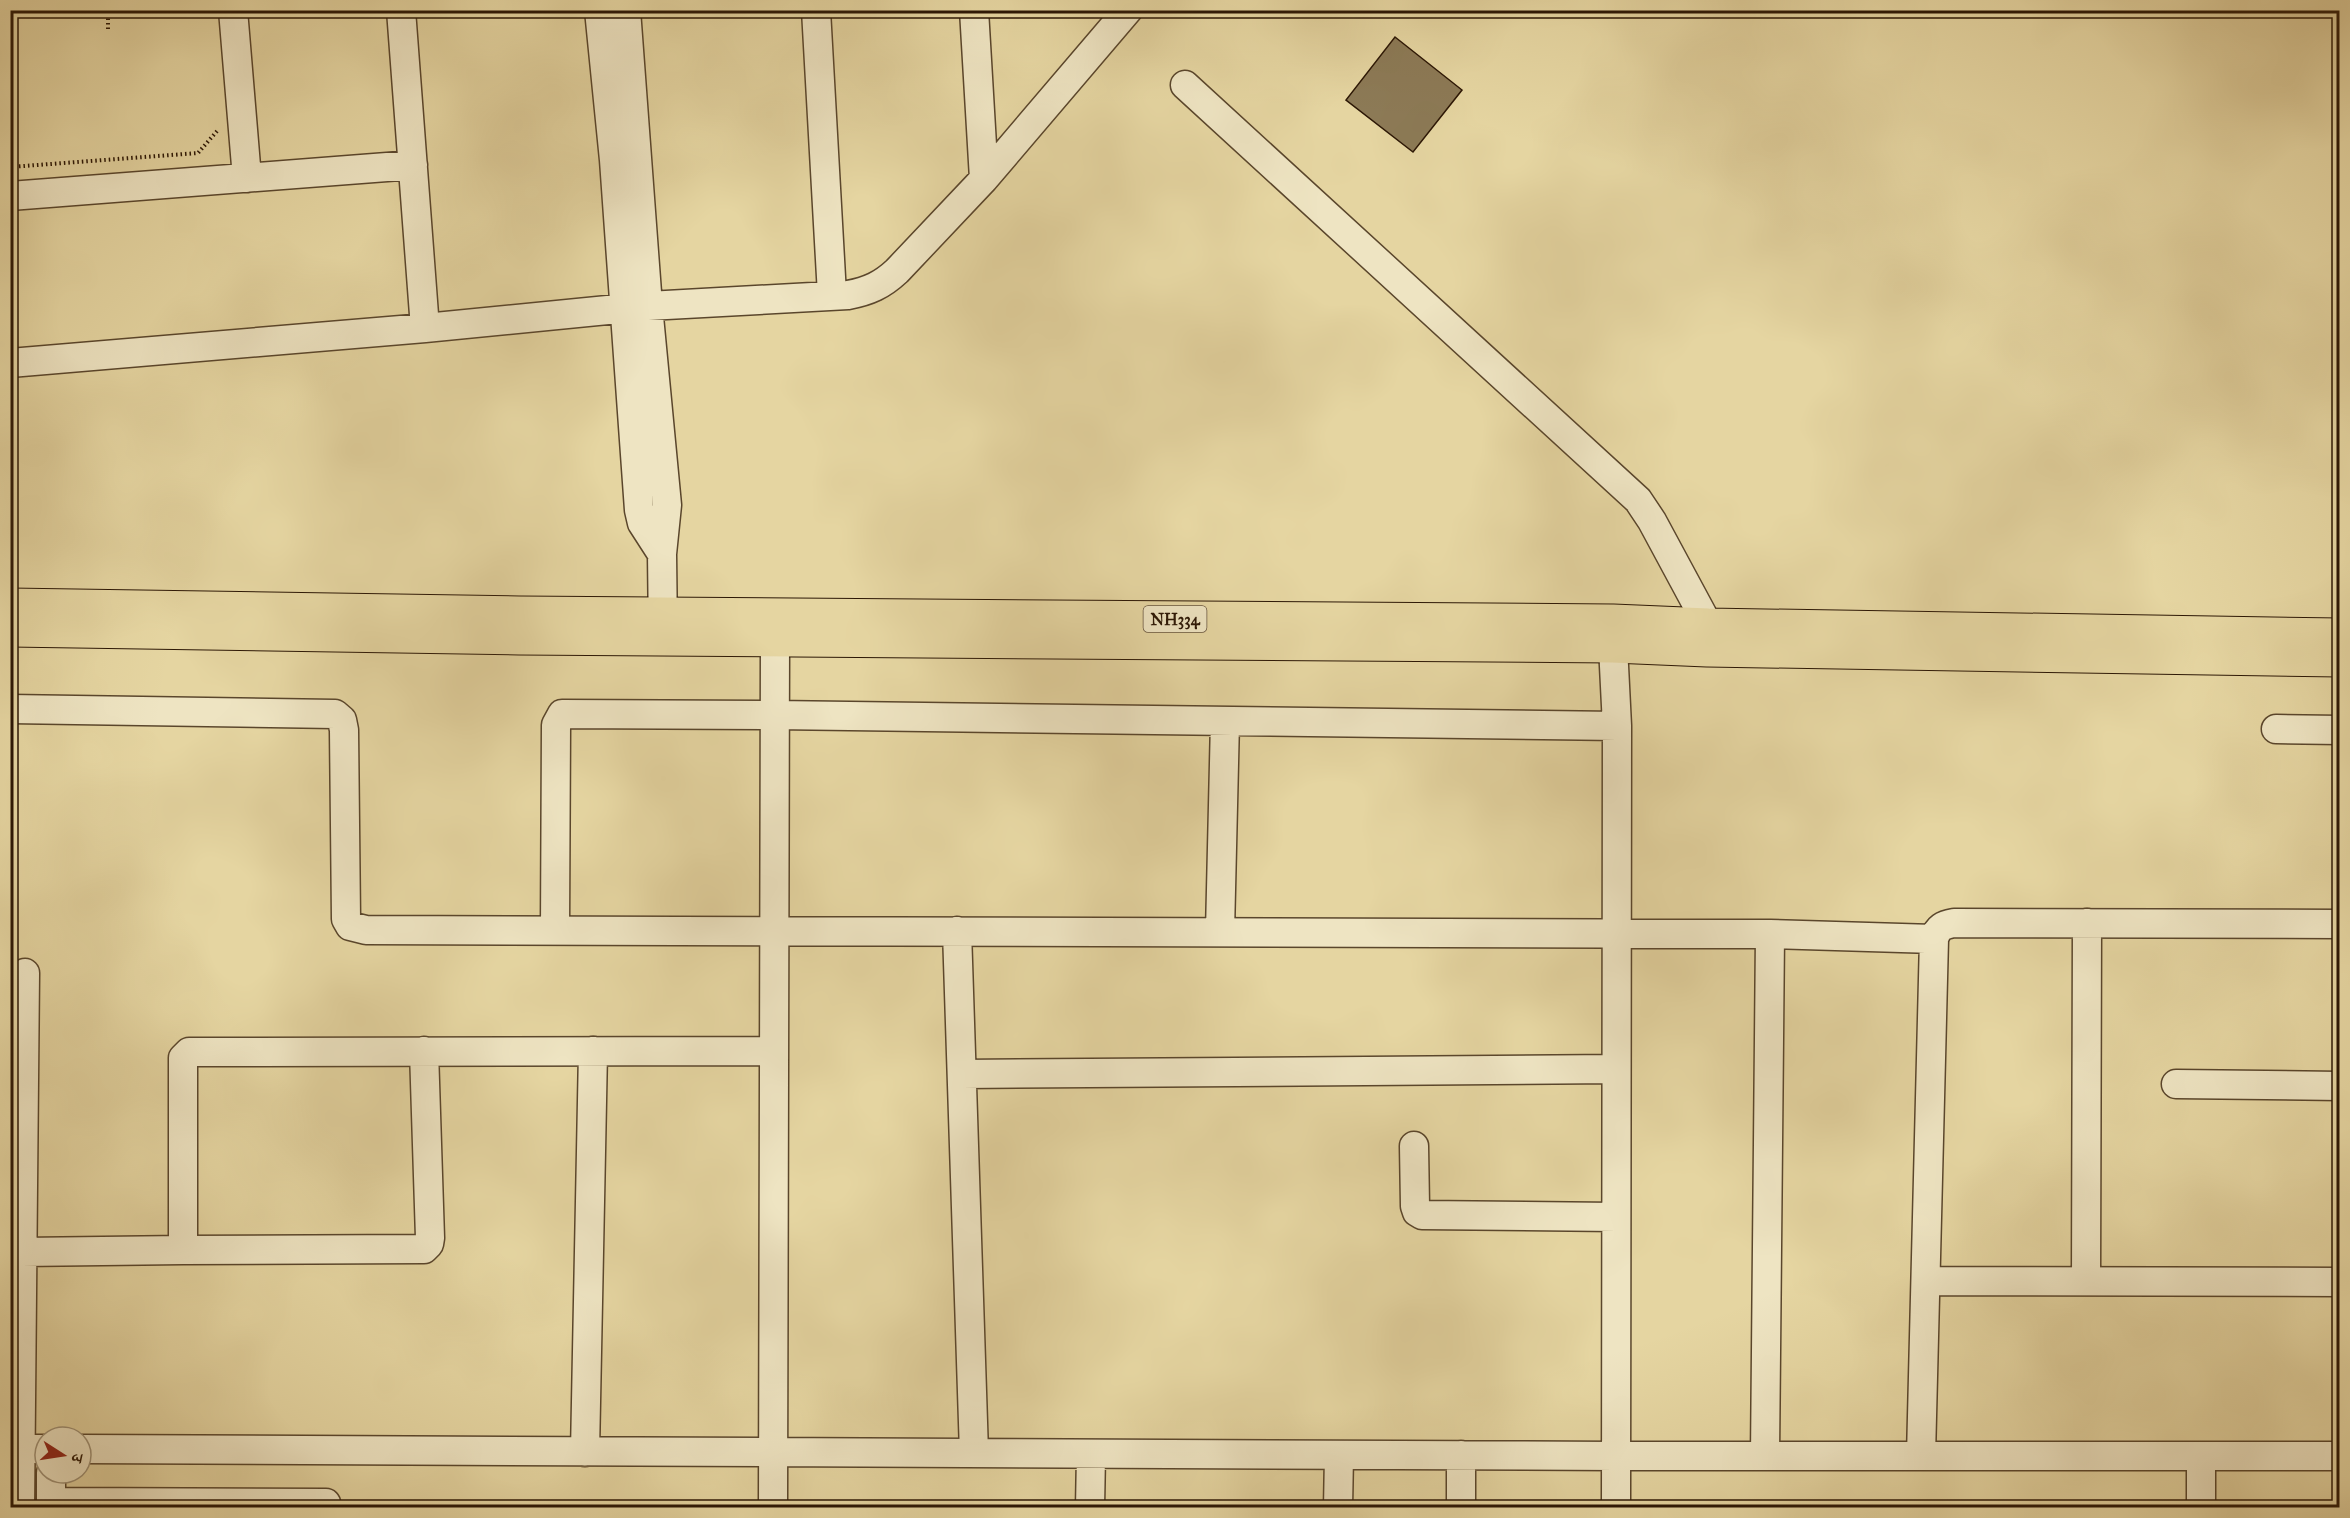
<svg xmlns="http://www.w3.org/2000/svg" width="2350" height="1518" font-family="'IM FELL Great Primer','Noto Serif Devanagari',serif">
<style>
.building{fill:#8c7a56;stroke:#2c1705;stroke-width:1.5}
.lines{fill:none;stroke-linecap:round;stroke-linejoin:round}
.minor-casing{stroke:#5a462c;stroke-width:31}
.highway-casing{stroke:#2c1705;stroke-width:35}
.path{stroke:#2c1705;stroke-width:4;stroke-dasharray:1.5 3;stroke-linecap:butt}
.minor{stroke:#eee4c2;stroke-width:28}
.highway{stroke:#e5d5a1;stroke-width:33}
.labels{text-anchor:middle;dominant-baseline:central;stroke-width:5;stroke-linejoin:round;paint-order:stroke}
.shield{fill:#eee4c2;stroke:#66543e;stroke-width:1.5}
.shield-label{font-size:16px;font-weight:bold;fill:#2c1705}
</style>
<rect width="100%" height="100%" fill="#e5d5a1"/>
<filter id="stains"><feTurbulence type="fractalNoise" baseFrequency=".00333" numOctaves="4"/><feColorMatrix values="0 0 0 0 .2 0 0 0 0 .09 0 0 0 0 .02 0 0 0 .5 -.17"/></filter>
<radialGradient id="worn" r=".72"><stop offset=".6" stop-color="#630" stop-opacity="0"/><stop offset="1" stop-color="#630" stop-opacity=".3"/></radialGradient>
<path class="building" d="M1395,37L1462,90L1413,152L1346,100Z"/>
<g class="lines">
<defs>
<path id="minor" d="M233,10L247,178
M401,10L425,328
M599,10L614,160L639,510L642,523L662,554
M626,10L648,306L667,505L662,554L663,636
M816,10L832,295
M974,10L984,179
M1185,85L1638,500L1652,521L1708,625
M10,196L413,165
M10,363L425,328L648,306L848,295C869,291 882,285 897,271L984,179L1128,10
M1613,646L1617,726L1616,1508
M10,709L335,714L342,720L344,730L346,919L350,926L366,930L1770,934L1765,1456
M2276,729L2340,730
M555,930L556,725L562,714L775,715L1617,726
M957,931L974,1453
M1220,932L1225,721
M1770,934L1934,939
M962,1074L1616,1069
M2176,1084L2340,1086
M1414,1146L1415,1206L1417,1212L1422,1215L1616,1217
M183,1250L424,1249L429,1244L430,1238L424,1051
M22,1252L183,1250V1058L189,1052L773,1051
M1926,1281L2340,1282
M2086,1281L2087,923
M10,1449H45
M81,1449L1616,1456H2340
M585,1452L593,1051
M1921,1456L1934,939C1938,927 1943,925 1954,923L2340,924
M51,1473V1508
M51,1502L326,1503
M20,1508L25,973
M773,1508L775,640
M1090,1508L1091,1454
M1338,1508L1339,1455
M1461,1508V1455
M2201,1508V1457"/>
<path id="highway" d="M10,605L519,613L1613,621L1708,625L2340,635
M10,630L519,638L1613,646L1707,650L2340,660"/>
</defs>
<use href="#minor" class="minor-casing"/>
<use href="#highway" class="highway-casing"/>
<path class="path" d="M108,29V10
M10,167L198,153L218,130"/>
<use href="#minor" class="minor"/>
<use href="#highway" class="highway"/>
</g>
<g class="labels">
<rect class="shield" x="1143.5" y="606" width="63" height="26" rx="4.5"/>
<g class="shield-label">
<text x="1175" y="619">NH334</text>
</g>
</g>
<rect width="2350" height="1518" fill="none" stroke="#e5d5a1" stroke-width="36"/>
<rect x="12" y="12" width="2326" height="1494" fill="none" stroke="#2c1705" stroke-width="3"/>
<rect x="18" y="18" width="2314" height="1482" fill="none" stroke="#2c1705" stroke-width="1.5"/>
<g transform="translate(63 1455) rotate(102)"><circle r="28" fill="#eee4c2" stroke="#a09276" stroke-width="1.5"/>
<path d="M0-4.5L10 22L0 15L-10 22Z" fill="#8f2418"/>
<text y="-9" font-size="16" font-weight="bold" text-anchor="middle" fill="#2c1705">उ</text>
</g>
<rect width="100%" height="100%" filter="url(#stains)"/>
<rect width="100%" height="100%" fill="url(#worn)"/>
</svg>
